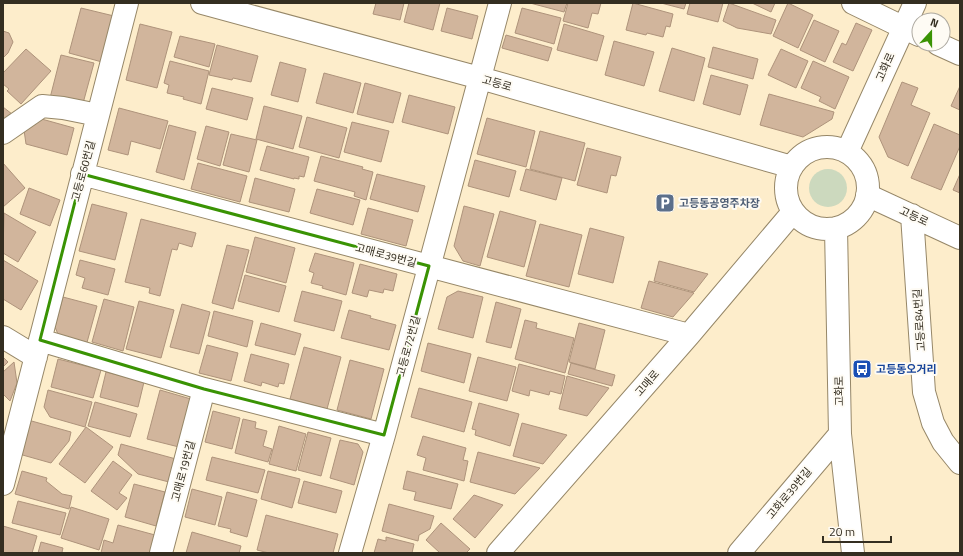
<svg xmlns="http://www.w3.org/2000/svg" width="963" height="556" font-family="'Titillium Web','Noto Sans KR',sans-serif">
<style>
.green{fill:#ccd9be}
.building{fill:#d1b59c;stroke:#ae937b}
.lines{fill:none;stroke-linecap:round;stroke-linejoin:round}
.minor-casing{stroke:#968768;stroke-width:24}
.minor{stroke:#fff;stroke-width:22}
.marked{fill:none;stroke:#3a9304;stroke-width:3;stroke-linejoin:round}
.labels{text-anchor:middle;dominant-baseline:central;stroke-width:4;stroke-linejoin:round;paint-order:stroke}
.street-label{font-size:11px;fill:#342e21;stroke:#fefbf4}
.service-label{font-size:11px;font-weight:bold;fill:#4e5e75;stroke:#fefbf4;text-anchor:start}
.transit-label{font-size:11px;font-weight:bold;fill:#164399;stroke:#fefbf4;text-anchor:start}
</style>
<rect width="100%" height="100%" fill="#fdedcb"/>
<path class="green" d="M809 188a19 19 0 1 1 38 0a19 19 0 1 1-38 0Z"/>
<path class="building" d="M376,3H404L400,20L373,14Z
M409,3H440L433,30L404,22Z
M530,3H567L564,12Z
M568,3H601L598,14L592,13L588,28L563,21Z
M633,3L673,14L670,27L666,26L663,37L647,33L646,35L626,30Z
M661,3H686L684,9Z
M690,3H723L718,22L687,14Z
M729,3L776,20L771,34L737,28L723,21Z
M752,3H775L771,12Z
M788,3L813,15L798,48L773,36Z
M81,8L114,16L102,62L69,53Z
M447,8L478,16L472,39L441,31Z
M522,8L561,18L554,44L515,33Z
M814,20L839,31L825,62L800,50Z
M856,23L872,30L853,71L833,62L842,43L846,45Z
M140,24L172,32L157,88L126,80Z
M564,24L604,36L597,61L557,50Z
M3,31L9,33L13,42L8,53L3,58Z
M506,35L552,48L548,61L502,48Z
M180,36L215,44L209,67L174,57Z
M614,41L654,52L644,86L605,75Z
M217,45L258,56L251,82L233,78L232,80L209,75Z
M713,47L758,59L753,79L708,67Z
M672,48L705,58L694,101L659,91Z
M26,49L51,71L21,104L7,91L9,89L3,84V73Z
M781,49L808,61L796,88L768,75Z
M61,55L94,63L82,107L50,98Z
M170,61L209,71L201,104L183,99L184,97L167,93L169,85L164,83Z
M813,61L849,77L835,109L819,101L821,97L801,88Z
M280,62L306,69L298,102L271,95Z
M324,73L361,83L353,113L316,103Z
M711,75L748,85L740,115L703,104Z
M902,82L918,88L911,105L930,113L908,166L888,157L879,137Z
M365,83L401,93L393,123L357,114Z
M960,86V110L951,106Z
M212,88L253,98L247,120L206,109Z
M769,94L834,112L832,119L803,137L760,125Z
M409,95L455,107L448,134L402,122Z
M264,106L302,116L293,149L256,139Z
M3,107L12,114L3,126Z
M119,108L168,121L160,149L131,141L128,155L108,150Z
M307,117L347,128L339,158L299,147Z
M38,118L74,128L67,155L26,144L24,130Z
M487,118L535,131L526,167L477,154Z
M352,122L389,131L381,162L344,152Z
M934,124L960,135V146L941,190L911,178Z
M169,125L196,132L184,180L156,172Z
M206,126L229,132L220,166L197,159Z
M540,131L585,143L575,181L530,169Z
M231,134L257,140L249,172L223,165Z
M267,146L309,157L304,177L299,176V179L294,178V179L260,170Z
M587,148L621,157L616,176L611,175L607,193L577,185Z
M321,156L363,167L362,169L373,172L366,200L354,196L355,192L314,181Z
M475,160L516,171L509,197L468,186Z
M3,163L25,188L3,207Z
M198,163L247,176L240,202L191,189Z
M526,169L562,178L556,200L520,190Z
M377,174L425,186L418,212L370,199Z
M960,174V193L953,190Z
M255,178L295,189L289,212L249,202Z
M29,188L60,200L50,226L20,214Z
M317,189L360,200L353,225L310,213Z
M92,204L127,213L115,260L79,251Z
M464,206L494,214L480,266L463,261L454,246Z
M368,208L413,220L406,246L361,234Z
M500,211L536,221L524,267L487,257Z
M4,213L36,232L18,262L3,253Z
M141,219L196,233L192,247L179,243L177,250L172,249L160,296L149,293L150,288L125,282Z
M540,224L582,235L569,287L526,276Z
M590,228L624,237L613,283L578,274Z
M255,237L295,248L286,283L246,272Z
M227,245L249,250L233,309L212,303Z
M315,253L354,263L346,295L322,288L323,286L311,283L314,273L309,271Z
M3,260L38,281L21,310L3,299Z
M80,260L115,269L108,295L82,288L85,278L76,275Z
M659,261L708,274L694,292L654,281Z
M360,264L397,274L393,291L384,289L383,293L369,290L367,297L352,293Z
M245,275L286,286L279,312L238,301Z
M649,281L694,293L673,317L641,308Z
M302,291L342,301L334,331L294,321Z
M458,291L483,297L473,338L438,329L447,297Z
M63,297L97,306L86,346L60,339L55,327Z
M104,299L134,307L123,351L92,342Z
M139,301L174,310L161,358L126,349Z
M496,302L521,309L511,348L486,342Z
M182,304L210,312L199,354L170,347Z
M349,310L371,316L370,318L396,325L389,350L341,338Z
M214,311L253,321L247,347L208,336Z
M525,320L537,323L536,328L574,338L565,373L515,359Z
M261,323L301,334L295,355L255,345Z
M579,323L605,330L595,369L569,362Z
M428,343L471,354L464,383L421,371Z
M207,345L238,353L231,381L199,373Z
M304,347L341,357L327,409L290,399Z
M251,354L289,364L284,384L279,383L278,387L262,382L261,386L244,381Z
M3,357L8,362L3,367Z
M478,357L516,367L507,401L469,391Z
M58,359L101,370L93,398L51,387Z
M350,360L384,369L371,419L337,410Z
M14,362L17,383L10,401L3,394V372Z
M571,363L615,375L612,386L568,374Z
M519,364L565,376L561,394L550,391L549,395L530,390L529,396L512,391Z
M106,372L144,382L138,407L100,397Z
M567,376L609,388L587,416L559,409Z
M419,388L472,402L464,432L411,417Z
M48,390L92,402L85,427L50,417L44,407Z
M160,390L191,399L179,447L147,439Z
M95,402L137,414L130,437L88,426Z
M479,403L519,414L510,446L475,435L476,430L472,429Z
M213,411L240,418L232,449L205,442Z
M243,419L256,422L255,428L267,431L263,446L272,449L268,462L235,453Z
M28,420L71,432L69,441L51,463L19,454Z
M522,423L567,435L543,464L513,456Z
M279,426L306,434L296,471L269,464Z
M86,427L113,447L85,483L59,464Z
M308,432L331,438L321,476L298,470Z
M423,436L466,448L463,460L468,461L464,481L423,470L426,458L417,455Z
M340,440L358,444L363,452L354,485L330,478Z
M121,444L176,459L169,482L138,474L118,455Z
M478,452L540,468L515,494L470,482Z
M212,457L265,470L258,493L206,480Z
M113,461L132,475L119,493L127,498L117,510L91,491Z
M22,471L47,478L46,481L62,494L72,496L69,509L15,494Z
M268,471L300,479L292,508L261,499Z
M407,471L458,484L451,509L414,500L416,492L403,489Z
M304,481L342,491L336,513L298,503Z
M134,484L165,492L156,526L125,517Z
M192,489L222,497L215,525L185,517Z
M227,492L257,500L247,537L230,532L231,529L218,526Z
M474,495L503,505L475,538L453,519Z
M18,501L66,513L60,535L12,523Z
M389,504L434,516L430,529L419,535L418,541L382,531Z
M71,507L109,519L99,550L61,538Z
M266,515L338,534L333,553H269L257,550Z
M441,523L470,549L466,553H440L426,540Z
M118,525L155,535L151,553H101L104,540L113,543Z
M3,526L37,536L32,553H3Z
M192,532L241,546L239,553H186Z
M386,537L414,544L412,553H374L378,539L386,541Z
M41,542L63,548L62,552L64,553H38Z"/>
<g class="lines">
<defs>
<path id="minor" d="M202,3L480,78L792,167
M853,3L919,35
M938,44L960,54
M3,133L42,106L63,108L98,115
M786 188a41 41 0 1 1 82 0a41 41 0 1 1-82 0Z
M847,152L915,3
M82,174L689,335
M867,195L960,238
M912,215L924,392L933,423L943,442L960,463
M836,228L840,434L853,553
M3,337L36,357
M40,340L204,389L384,435
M3,484L127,3
M161,553L204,389
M350,553L384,435L500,3
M498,553L689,335L793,212
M739,553L840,434"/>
</defs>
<use href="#minor" class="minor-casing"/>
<use href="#minor" class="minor"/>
</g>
<path class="marked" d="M82,174L429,266L384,435L204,389L40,340Z"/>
<defs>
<symbol id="parking-square" viewBox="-11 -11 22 22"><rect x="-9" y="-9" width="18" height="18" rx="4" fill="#5c6f8a" stroke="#fefbf4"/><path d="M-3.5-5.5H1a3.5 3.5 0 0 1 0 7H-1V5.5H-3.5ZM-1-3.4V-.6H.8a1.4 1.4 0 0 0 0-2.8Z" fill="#fff"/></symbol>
<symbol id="bus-square" viewBox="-11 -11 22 22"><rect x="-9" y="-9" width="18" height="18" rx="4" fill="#1a4fb4" stroke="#fefbf4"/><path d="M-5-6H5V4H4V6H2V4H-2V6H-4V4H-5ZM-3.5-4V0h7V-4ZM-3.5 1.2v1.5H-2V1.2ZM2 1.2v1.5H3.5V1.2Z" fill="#fff"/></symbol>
</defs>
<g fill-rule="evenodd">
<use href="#parking-square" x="654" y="192" width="22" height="22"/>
<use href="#bus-square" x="851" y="358" width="22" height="22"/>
</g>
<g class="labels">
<g class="street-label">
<text transform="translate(885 67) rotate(-66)">고화로</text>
<text transform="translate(497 83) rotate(16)">고등로</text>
<text transform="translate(83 171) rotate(-75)">고등로60번길</text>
<text transform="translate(914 216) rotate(25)">고등로</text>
<text transform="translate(386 255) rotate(15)">고매로39번길</text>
<text transform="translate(919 320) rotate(-94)">고등로84번길</text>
<text transform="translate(408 346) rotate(-75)">고등로72번길</text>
<text transform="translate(647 383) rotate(-49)">고매로</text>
<text transform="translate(839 391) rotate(-91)">고화로</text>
<text transform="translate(183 471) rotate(-75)">고매로19번길</text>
<text transform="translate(789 493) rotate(-50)">고화로39번길</text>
</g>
<g class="service-label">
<text x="679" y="203">고등동공영주차장</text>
</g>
<g class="transit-label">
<text x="876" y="369">고등동오거리</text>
</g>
</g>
<rect width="963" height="556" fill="none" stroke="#342e21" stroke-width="8"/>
<g transform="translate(931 32) rotate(21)"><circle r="19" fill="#fefbf4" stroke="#ada9a0"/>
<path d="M0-3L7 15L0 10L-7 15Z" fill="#3a9304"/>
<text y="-6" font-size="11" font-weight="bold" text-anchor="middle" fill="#342e21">N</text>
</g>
<path d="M823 536v6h68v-6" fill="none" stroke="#342e21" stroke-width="2"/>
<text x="829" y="536" font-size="12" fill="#342e21" stroke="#fefbf4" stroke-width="3" paint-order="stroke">20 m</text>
</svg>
